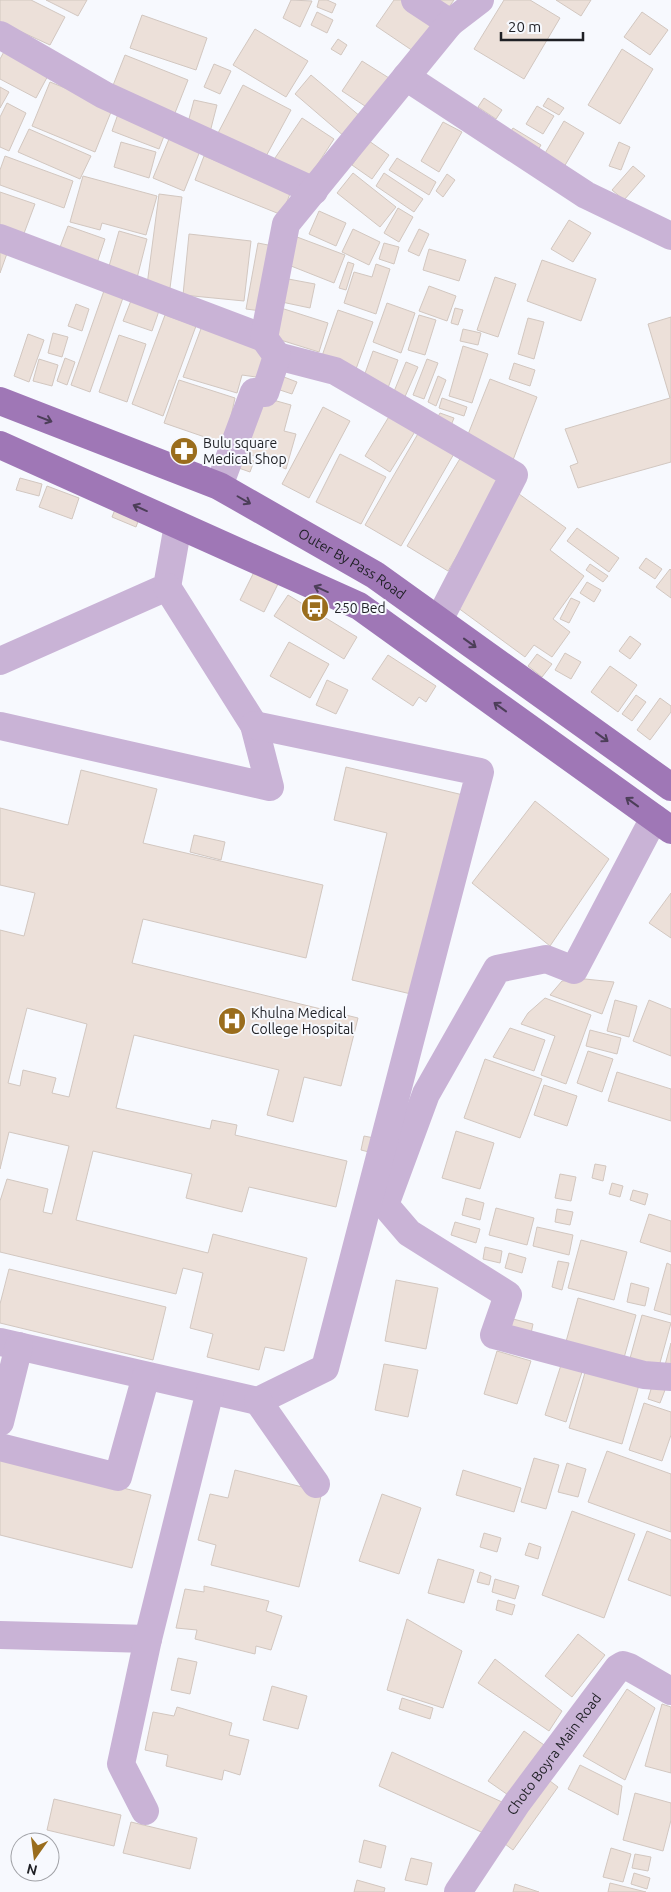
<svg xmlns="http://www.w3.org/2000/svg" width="671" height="1892" font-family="Ubuntu,sans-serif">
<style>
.building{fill:#ece0d9;stroke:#d2c7c0;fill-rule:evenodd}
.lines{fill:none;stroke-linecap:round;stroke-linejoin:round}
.minor{stroke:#c9b3d6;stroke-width:28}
.major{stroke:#9f77b6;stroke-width:28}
.oneway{stroke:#4c3e58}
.labels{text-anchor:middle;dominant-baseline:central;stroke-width:4;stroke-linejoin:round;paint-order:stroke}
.poi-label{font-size:14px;fill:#1f2025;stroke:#f7f9fe;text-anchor:start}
.street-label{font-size:14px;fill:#1f2025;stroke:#f7f9fe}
</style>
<rect width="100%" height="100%" fill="#f7f9fe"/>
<path class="building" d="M0,0H31L65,17L50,45L0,22Z
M46,0H87L78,16Z
M291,0L312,1L300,27L283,18Z
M319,0H327L336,4L332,13L317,7Z
M394,0H405L435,20L413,51L376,26Z
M429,0H454L446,11Z
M504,0H530L560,18L524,79L474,49Z
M556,0H591L581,16Z
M317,12L333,20L327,33L311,25Z
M642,12L668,30L650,55L624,37Z
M142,15L207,38L196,70L130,48Z
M255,29L308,61L286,97L233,65Z
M338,39L347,45L341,55L331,49Z
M7,46L51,70L36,98L0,79V59Z
M622,49L653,69L620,124L588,105Z
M125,55L188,80L173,118L110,93Z
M362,61L389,78L368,108L342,91Z
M214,64L231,71L220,94L204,87Z
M311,75L361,117L345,137L295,94Z
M50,82L113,107L95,152L32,126Z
M243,85L291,110L264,160L217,135Z
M0,87L9,92L0,108Z
M484,98L502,110L496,119L478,107Z
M548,98L564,108L559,115L543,106Z
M194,100L217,105L209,136L186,130Z
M7,103L26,113L9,151L0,147V117Z
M537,106L554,116L543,134L526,124Z
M118,114L166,131L159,149L112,131Z
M302,118L334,139L306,182L273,161Z
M564,121L584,133L564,167L544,155Z
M443,122L462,132L439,172L421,161Z
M513,128L541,145L535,155L507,137Z
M29,129L91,156L80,179L18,152Z
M169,139L200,151L184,191L153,178Z
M369,141L389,155L372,179L352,165Z
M121,142L156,152L149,178L114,167Z
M619,142L630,147L621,170L609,166Z
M5,156L73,181L64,208L0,185V170Z
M204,156L291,191L282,215L195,180Z
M397,158L436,182L429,195L389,170Z
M633,166L645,176L624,200L612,190Z
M353,173L396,207L380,227L337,193Z
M384,173L423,199L414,212L376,186Z
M447,174L455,180L443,197L436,191Z
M83,176L157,196L146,235L102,223L100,230L70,222Z
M0,192L35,204L23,236L0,227Z
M159,194L182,197L170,288L147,285Z
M398,208L413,217L399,242L384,233Z
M319,211L346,223L336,246L309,234Z
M569,220L591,233L573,262L551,249Z
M68,226L105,239L97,263L59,250Z
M353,229L380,242L369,265L342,252Z
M419,229L429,234L419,256L408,251Z
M119,231L147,239L137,278L108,270Z
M189,234L251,241L244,301L183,295Z
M297,237L345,255L334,283L286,264Z
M258,243L273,246L261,311L246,309Z
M384,243L399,247L394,264L379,259Z
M0,245L9,248L0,273Z
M429,249L466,260L459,281L423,270Z
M542,260L596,279L581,321L527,301Z
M348,262L354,264L346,290L339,288Z
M376,264L390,269L376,314L344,303L354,272L372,277Z
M495,277L516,284L498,337L477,330Z
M283,278L315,284L310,308L277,301Z
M106,285L125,292L90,392L71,385Z
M429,286L456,296L447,321L419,311Z
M132,298L160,308L152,331L123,321Z
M387,303L415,313L401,353L373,342Z
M76,304L89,309L82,331L68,326Z
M281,308L328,323L319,352L271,337Z
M455,308L463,310L458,325L451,323Z
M338,310L373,322L356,369L322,356Z
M165,315L196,326L163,416L132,404Z
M419,315L436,320L425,355L408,350Z
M671,317V462L578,488L570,466L578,463L565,429L670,398L648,324Z
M528,318L544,322L534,359L518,354Z
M202,326L269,354L263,378L242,375L237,393L183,377Z
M463,329L481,333L478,345L460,341Z
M53,333L68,337L62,357L48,353Z
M28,334L44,340L29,382L14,376Z
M119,335L146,344L127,402L99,392Z
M463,346L488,354L472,403L449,396Z
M373,351L398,360L388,388L363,379Z
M65,358L75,362L67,385L57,381Z
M39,359L58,365L52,386L33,381Z
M427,359L438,363L424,399L413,395Z
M406,362L418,367L404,399L393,394Z
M514,363L535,370L530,386L509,379Z
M276,374L297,382L292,394L271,387Z
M438,376L446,380L436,406L428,402Z
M490,379L537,397L513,460L465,442Z
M179,380L235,398L225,444L164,423Z
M255,395L291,405L284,431L296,434L286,469L239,450Z
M442,398L467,407L464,416L439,408Z
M323,407L350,421L309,498L282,484Z
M393,410L419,425L390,472L365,456Z
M440,413L454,418L450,428L435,422Z
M419,432L455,452L401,546L365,525Z
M464,452L505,477L448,571L407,546Z
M340,454L386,477L361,524L316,502Z
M239,456L254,461L250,472L236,467Z
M20,478L42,484L39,496L16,490Z
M47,486L79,498L72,519L39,507Z
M519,494L566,528L550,550L584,576L553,619L570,632L552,657L534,645L525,657L450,602Z
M116,507L140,516L136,527L112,517Z
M577,528L619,558L609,572L567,541Z
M646,558L662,569L655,579L639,568Z
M590,564L608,576L603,582L586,570Z
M670,569L671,570V598L656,587Z
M254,572L278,584L264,612L240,600Z
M587,582L601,590L594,602L580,593Z
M288,595L357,637L344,659L274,616Z
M571,598L580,602L569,623L560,619Z
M630,636L641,644L630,659L619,651Z
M289,642L329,664L310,698L270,676Z
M565,653L581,662L571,679L555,670Z
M537,654L552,664L542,677L528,666Z
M388,655L436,686L426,702L419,697L413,706L372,679Z
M610,666L637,685L618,712L591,692Z
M327,680L348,690L336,714L316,705Z
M636,695L646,702L632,721L622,714Z
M660,698L671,706V712L650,740L637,730Z
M346,767L480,799L432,999L352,980L387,833L334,820Z
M81,770L157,789L143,843L323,885L306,958L143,919L132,963L358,1018L341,1086L304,1077L293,1122L267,1115L279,1070L134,1035L116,1108L210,1129L212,1120L237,1125L235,1135L347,1161L336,1207L249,1187L242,1212L186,1198L192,1174L93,1151L76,1220L208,1253L213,1234L307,1258L284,1351L265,1347L259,1370L207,1357L213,1334L190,1328L203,1273L183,1268L176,1294L0,1252V1201L7,1179L48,1189L43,1212L52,1214L69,1146L9,1132L0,1169V930L24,936L35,893L0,885V808L68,825ZM27,1008L87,1024L69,1097L52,1093L56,1078L23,1070L20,1086L8,1083Z
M535,801L609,859L550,946L472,883Z
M194,835L225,842L221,860L190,852Z
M671,893V938L649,923Z
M585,979L614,982L602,1014L550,995L562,981Z
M545,998L591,1015L566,1084L541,1075L555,1036L521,1024L528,1013Z
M615,1000L637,1006L629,1037L607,1031Z
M649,1000L671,1009V1056L633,1041Z
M510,1028L545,1040L534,1071L493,1057Z
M590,1030L621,1038L617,1054L586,1046Z
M588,1051L613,1059L602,1092L577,1083Z
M485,1059L542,1079L520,1138L464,1118Z
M617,1072L671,1089V1121L608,1101Z
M544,1085L577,1096L567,1126L534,1115Z
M456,1131L494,1143L480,1189L442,1178Z
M364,1136L379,1139L377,1154L361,1150Z
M595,1164L606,1166L603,1181L592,1178Z
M560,1174L576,1177L571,1201L555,1198Z
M612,1183L623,1186L620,1197L609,1194Z
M633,1190L648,1194L645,1205L630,1200Z
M466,1198L484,1203L480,1220L462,1215Z
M496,1208L534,1218L527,1245L489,1235Z
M557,1209L573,1212L570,1225L555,1222Z
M649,1214L671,1221V1252L640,1242Z
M455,1222L480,1229L476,1243L451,1235Z
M537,1227L573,1235L569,1255L533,1246Z
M581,1240L627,1252L614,1300L568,1288Z
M485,1247L502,1251L500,1263L483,1259Z
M509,1253L526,1258L522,1273L505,1268Z
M558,1261L569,1263L562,1290L552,1287Z
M667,1263L671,1265V1315L654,1310Z
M9,1269L166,1307L153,1360L0,1323V1304Z
M396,1280L438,1288L426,1349L385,1341Z
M631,1283L649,1288L645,1306L627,1302Z
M578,1298L636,1315L622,1365L564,1349Z
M642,1315L671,1323L658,1370L629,1362Z
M513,1319L533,1324L530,1338L510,1333Z
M671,1343V1366L665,1365Z
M497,1351L531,1361L517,1404L484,1394Z
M384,1364L418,1370L408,1417L375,1410Z
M561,1365L582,1372L566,1422L545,1415Z
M586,1369L639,1385L622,1444L569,1428Z
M652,1386L665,1390L660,1403L648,1399Z
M644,1403L671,1412V1435L662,1461L629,1450Z
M607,1451L671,1474V1532L588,1502Z
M0,1457L151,1495L132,1568L0,1535Z
M534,1458L559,1465L546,1509L521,1502Z
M567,1463L586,1469L578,1497L558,1492Z
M235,1470L322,1492L299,1587L211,1565L216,1545L198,1540L210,1494L228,1498Z
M463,1470L521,1488L514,1512L456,1495Z
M382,1494L421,1508L399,1574L359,1561Z
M572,1511L635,1534L604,1618L542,1595Z
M647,1531L671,1540V1596L628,1580Z
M484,1533L501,1538L497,1552L480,1547Z
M529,1543L541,1547L538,1559L525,1555Z
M438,1559L474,1570L464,1603L428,1593Z
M480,1572L491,1576L489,1585L477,1582Z
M495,1579L519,1586L515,1599L492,1592Z
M204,1586L269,1601L266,1611L282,1616L271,1650L256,1646L255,1654L195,1639L197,1630L176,1628L185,1589L204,1592Z
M498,1600L515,1605L512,1615L496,1610Z
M407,1619L462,1651L443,1708L387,1690Z
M578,1634L605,1655L572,1697L545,1676Z
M178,1658L197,1662L190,1694L171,1690Z
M495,1659L562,1711L549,1731L478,1683Z
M272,1686L307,1696L298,1729L263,1720Z
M627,1689L655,1708L625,1780L583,1756Z
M402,1698L433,1708L430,1719L399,1709Z
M662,1704L671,1707V1773L645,1766Z
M177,1707L232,1723L229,1735L249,1740L240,1775L224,1770L222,1780L166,1766L168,1755L145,1750L153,1712L174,1716Z
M524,1731L547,1747L511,1797L488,1781Z
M392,1752L502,1802L488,1835L379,1786Z
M580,1765L622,1786L618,1815L568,1789Z
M546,1778L558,1787L513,1850L501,1841Z
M635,1793L671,1803V1820L663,1851L623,1840Z
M54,1799L121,1815L114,1846L47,1830Z
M131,1822L197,1838L190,1869L123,1853Z
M364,1840L386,1846L381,1868L359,1862Z
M611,1848L631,1854L623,1882L603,1877Z
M635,1854L651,1857L648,1871L632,1868Z
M411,1858L432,1863L427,1885L405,1880Z
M634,1873L650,1878L647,1889L631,1884Z
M357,1880L385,1888L384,1892H354Z
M610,1883L646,1892H608Z
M515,1884L539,1892H513Z"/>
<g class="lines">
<g class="minor">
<path d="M415,0L450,23"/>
<path d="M0,35L104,95L314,191"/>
<path d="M406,77L586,195L671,236"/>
<path d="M0,238L264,338"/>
<path d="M277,356L335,371L514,475L439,620"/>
<path d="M219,486L254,392L265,393L277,356L264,338L286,224L450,23L480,0"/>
<path d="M0,661L167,587L178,525"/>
<path d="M0,726L270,787L254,725L167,587"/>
<path d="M654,818L574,970L546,959L497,969L426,1094L385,1205L409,1233L508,1295L494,1335L644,1375L671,1377"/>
<path d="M0,1342L258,1401L325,1368L480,772L254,725"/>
<path d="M258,1401L316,1484"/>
<path d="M0,1422L19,1346"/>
<path d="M0,1447L118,1477L146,1376"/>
<path d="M0,1635L148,1639"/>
<path d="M145,1811L121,1764L148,1639L210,1391"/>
<path id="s1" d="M458,1892L517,1803L618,1668L623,1665L629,1667L671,1691"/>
</g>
<g class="major">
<path id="s2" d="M0,401L219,486L375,575L671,787"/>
<path d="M0,445L359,606L671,830"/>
</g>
</g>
<defs><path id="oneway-shaft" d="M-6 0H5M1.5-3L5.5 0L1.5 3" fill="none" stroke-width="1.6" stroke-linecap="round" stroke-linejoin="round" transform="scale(1.25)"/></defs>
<g class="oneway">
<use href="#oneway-shaft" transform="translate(45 419) rotate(21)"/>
<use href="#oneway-shaft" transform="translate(244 500) rotate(30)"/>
<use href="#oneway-shaft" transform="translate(140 508) rotate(-156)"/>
<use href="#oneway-shaft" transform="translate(321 589) rotate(-156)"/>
<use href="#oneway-shaft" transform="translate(470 643) rotate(36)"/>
<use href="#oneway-shaft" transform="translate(500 707) rotate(-144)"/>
<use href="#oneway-shaft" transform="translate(602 737) rotate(36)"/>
<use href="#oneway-shaft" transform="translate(632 802) rotate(-144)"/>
</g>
<defs>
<symbol id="pharmacy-disc" viewBox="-11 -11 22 22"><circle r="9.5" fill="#9a6d1d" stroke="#f7f9fe"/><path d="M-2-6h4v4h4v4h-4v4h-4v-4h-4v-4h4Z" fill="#fff"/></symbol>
<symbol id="bus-disc" viewBox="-11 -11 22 22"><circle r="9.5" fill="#9a6d1d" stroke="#f7f9fe"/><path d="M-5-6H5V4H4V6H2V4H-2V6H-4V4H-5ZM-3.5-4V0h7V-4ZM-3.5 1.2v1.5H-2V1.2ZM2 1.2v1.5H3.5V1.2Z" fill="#fff"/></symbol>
<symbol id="hospital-disc" viewBox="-11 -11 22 22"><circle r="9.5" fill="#9a6d1d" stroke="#f7f9fe"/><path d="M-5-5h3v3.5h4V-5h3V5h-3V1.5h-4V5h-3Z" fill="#fff"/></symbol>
</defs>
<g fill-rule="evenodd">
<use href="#pharmacy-disc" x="168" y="435" width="32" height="32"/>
<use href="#bus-disc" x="299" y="592" width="32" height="32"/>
<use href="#hospital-disc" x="216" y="1005" width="32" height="32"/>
</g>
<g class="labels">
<g class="poi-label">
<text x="203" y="443">Bulu square<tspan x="203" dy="16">Medical Shop</tspan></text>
<text x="334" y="608">250 Bed</text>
<text x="251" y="1013">Khulna Medical<tspan x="251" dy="16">College Hospital</tspan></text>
</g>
<g class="street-label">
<text stroke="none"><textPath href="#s2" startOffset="389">Outer By Pass Road</textPath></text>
<text stroke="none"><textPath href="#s1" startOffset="168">Choto Boyra Main Road</textPath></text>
</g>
</g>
<g transform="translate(35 1857) rotate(194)"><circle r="24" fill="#f7f9fe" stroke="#a1a2a7"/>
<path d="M0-4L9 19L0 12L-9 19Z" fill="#9a6d1d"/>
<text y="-8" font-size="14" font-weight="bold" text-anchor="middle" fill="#1f2025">N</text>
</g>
<path d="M501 32v8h82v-8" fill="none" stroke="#1f2025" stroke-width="2.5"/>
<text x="508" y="32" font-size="15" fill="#1f2025" stroke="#f7f9fe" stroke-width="4" paint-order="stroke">20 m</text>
</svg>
